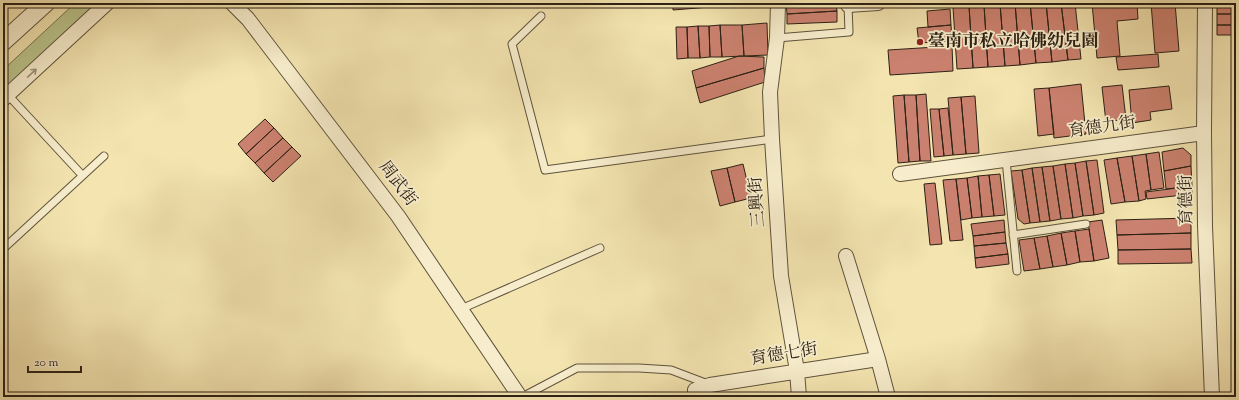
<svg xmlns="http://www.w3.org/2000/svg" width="1239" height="400" font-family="'Sorts Mill Goudy','Noto Serif TC',serif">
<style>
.green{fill:#bbc48b;stroke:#747250}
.building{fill:#cb816f;stroke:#2c2115}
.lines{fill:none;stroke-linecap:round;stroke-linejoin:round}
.service-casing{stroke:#5e523c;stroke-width:9}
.minor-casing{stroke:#5e523c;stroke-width:16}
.tertiary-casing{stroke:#5e523c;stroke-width:19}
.service{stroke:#f7edcc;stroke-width:7}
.minor{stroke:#f7edcc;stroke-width:14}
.tertiary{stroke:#f7edcc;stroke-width:17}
.oneway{stroke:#9c917a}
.poi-dot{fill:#8f2418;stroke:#f7edcc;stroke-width:1.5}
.labels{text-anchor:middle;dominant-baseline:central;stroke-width:3.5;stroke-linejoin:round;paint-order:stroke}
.poi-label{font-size:17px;font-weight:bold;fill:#2c2115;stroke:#f7edcc;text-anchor:start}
.street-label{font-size:17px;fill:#2c2115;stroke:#f7edcc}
</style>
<rect width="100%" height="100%" fill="#f3e4b0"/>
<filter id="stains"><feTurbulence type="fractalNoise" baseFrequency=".005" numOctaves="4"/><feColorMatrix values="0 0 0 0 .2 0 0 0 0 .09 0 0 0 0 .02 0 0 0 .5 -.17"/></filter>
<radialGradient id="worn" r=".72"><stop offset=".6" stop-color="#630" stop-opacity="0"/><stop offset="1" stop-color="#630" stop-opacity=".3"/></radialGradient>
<path class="green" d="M75,3H101L3,94V70Z"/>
<path class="building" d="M673,3H698V8L673,10Z
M698,3H708V7L698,8Z
M708,3H718L719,7H708Z
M739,3H772V4L739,5Z
M786,3H836L837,11L787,14Z
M1015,3H1030L1036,63L1020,65Z
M1015,3L1020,65L1005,66L1000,4Z
M1030,3H1046L1052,62L1036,63Z
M1046,3H1061L1068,60L1052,62Z
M1061,3H1075L1081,59L1068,60Z
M1092,3H1137L1138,19L1117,21L1120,56L1097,58Z
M1151,3H1175L1179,51L1155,53Z
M1000,4L1005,66L988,67L984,5Z
M1217,4H1236V14H1217Z
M984,5L988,67L973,68L969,6Z
M969,6L973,68L957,69L953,7Z
M950,9L951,25L928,27L927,11Z
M837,11V22L787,24V14Z
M1217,14H1236V25H1217Z
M767,23L768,55L744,56L742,25Z
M720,25H742L744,56L722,57Z
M720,25L722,57H710L709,26Z
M951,25L952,41L919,43L917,28Z
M1217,25H1236V35H1217Z
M698,26H709L710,57L700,58Z
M698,26L700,58H688L687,27Z
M676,27H687L688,58L677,59Z
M952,46L953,71L890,75L888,50Z
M1158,54L1159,67L1118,70L1116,57Z
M739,56L764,57V68L696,88L692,71Z
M764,68L765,82L700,103L696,88Z
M1081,84L1086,134L1054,138L1049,88Z
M1122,85L1126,119L1106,122L1102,87Z
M1169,86L1172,109L1150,112L1151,120L1132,123L1129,90Z
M1049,88L1054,134L1038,136L1034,89Z
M926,94L931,161H920L916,95Z
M904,95H916L920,161L909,162Z
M904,95L909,162L898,163L893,96Z
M975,96L979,153L966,154L961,97Z
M961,97L966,154L953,155L948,98Z
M948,108L953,155L944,156L939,109Z
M930,109H939L944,156L934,157Z
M265,119L274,128L246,154L238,144Z
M274,128L283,138L255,163L246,154Z
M283,138L292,147L264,173L255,163Z
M292,147L301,156L273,182L264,173Z
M1183,148L1191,155V166L1164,171L1162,152Z
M1159,152L1164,188L1151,190L1146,154Z
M1146,154L1151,190L1145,191L1146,199L1139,201L1132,156Z
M1132,156L1139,201L1125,202L1117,158Z
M1117,158L1125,202L1111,204L1104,160Z
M1097,160L1104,213L1094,215L1086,161Z
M1086,161L1094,215L1083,216L1075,163Z
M1075,163L1083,216L1073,218L1065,164Z
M743,164L751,198L735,202L727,168Z
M1065,164L1073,218L1061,219L1053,166Z
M1053,166L1061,219L1050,221L1042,167Z
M1191,166L1192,186L1166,189L1164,171Z
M1042,167L1050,221L1040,222L1032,168Z
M727,168L735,202L720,206L711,171Z
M1032,168L1040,222L1030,223L1022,170Z
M1022,170L1030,223L1024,224L1018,219L1011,171Z
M1000,174L1005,215L994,216L989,175Z
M989,175L994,216L982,217L978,176Z
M978,176L982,217L972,218L967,178Z
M967,178L972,218L961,220L956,179Z
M956,179L963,240L950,241L943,180Z
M935,183L942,244L930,245L924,184Z
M1192,186V194L1147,199L1146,192Z
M1191,218V233L1117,235L1116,220Z
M1004,220L1005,232L973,236L971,224Z
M1102,220L1109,258L1094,261L1088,222Z
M1089,229L1094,261L1080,262L1075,231Z
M1075,231L1080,262L1067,265L1061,233Z
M1005,232L1006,243L974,246L973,236Z
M1061,233L1067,265L1053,267L1047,236Z
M1191,233V249L1118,250L1117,235Z
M1047,236L1053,267L1040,269L1034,238Z
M1034,238L1040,269L1024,271L1019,240Z
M1006,243L1008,254L975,258L974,246Z
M1191,249L1192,263L1118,264V250Z
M1008,254L1009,264L976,268L975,258Z"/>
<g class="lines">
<defs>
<path id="service" d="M541,16L512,44L545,170L772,139
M777,38L849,32L848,5
M8,95L82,175
M1006,160L1017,271
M1013,235L1086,224
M3,249L104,156
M461,309L600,248
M522,397L577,368H639L671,370L708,384"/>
<path id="minor" d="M232,3L248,19L398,216L520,397
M778,3L777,38L770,92L772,139L781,276L797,371L799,397
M848,3V5L878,3
M1205,3L1204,133L1205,226L1212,397
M3,99L107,3
M900,174L1204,133
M846,256L878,359L888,397
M697,397L695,390L710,385L878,359"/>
<path id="tertiary" d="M3,42L46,3"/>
</defs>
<use href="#service" class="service-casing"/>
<use href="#minor" class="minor-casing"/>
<use href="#tertiary" class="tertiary-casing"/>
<use href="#service" class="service"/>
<use href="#minor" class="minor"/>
<use href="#tertiary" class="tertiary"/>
</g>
<defs><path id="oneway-shaft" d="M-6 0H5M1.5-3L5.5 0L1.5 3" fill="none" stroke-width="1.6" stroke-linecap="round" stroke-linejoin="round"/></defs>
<use class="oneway" href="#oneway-shaft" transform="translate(32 73) rotate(-43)"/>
<circle class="poi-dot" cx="920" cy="42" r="4"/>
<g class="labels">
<g class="poi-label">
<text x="928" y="42">臺南市私立哈佛幼兒園</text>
</g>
<g class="street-label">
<text transform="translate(1102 128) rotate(-8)">育德九街</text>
<text transform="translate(397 184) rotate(53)">周武街</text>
<text transform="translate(1187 200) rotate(-91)">育德街</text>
<text transform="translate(758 202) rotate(-94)">三興街</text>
<text transform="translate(784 355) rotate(-9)">育德七街</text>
</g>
</g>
<rect width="1239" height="400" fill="none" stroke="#f3e4b0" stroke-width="16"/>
<rect x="4" y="4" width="1231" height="392" fill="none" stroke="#2c2115" stroke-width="2"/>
<rect x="8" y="8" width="1223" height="384" fill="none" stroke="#2c2115"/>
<path d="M28 366v6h53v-6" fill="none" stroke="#2c2115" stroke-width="2"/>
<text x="34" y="366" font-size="12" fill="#2c2115" stroke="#f7edcc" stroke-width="3" paint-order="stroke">20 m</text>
<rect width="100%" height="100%" filter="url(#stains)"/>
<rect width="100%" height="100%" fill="url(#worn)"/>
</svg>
